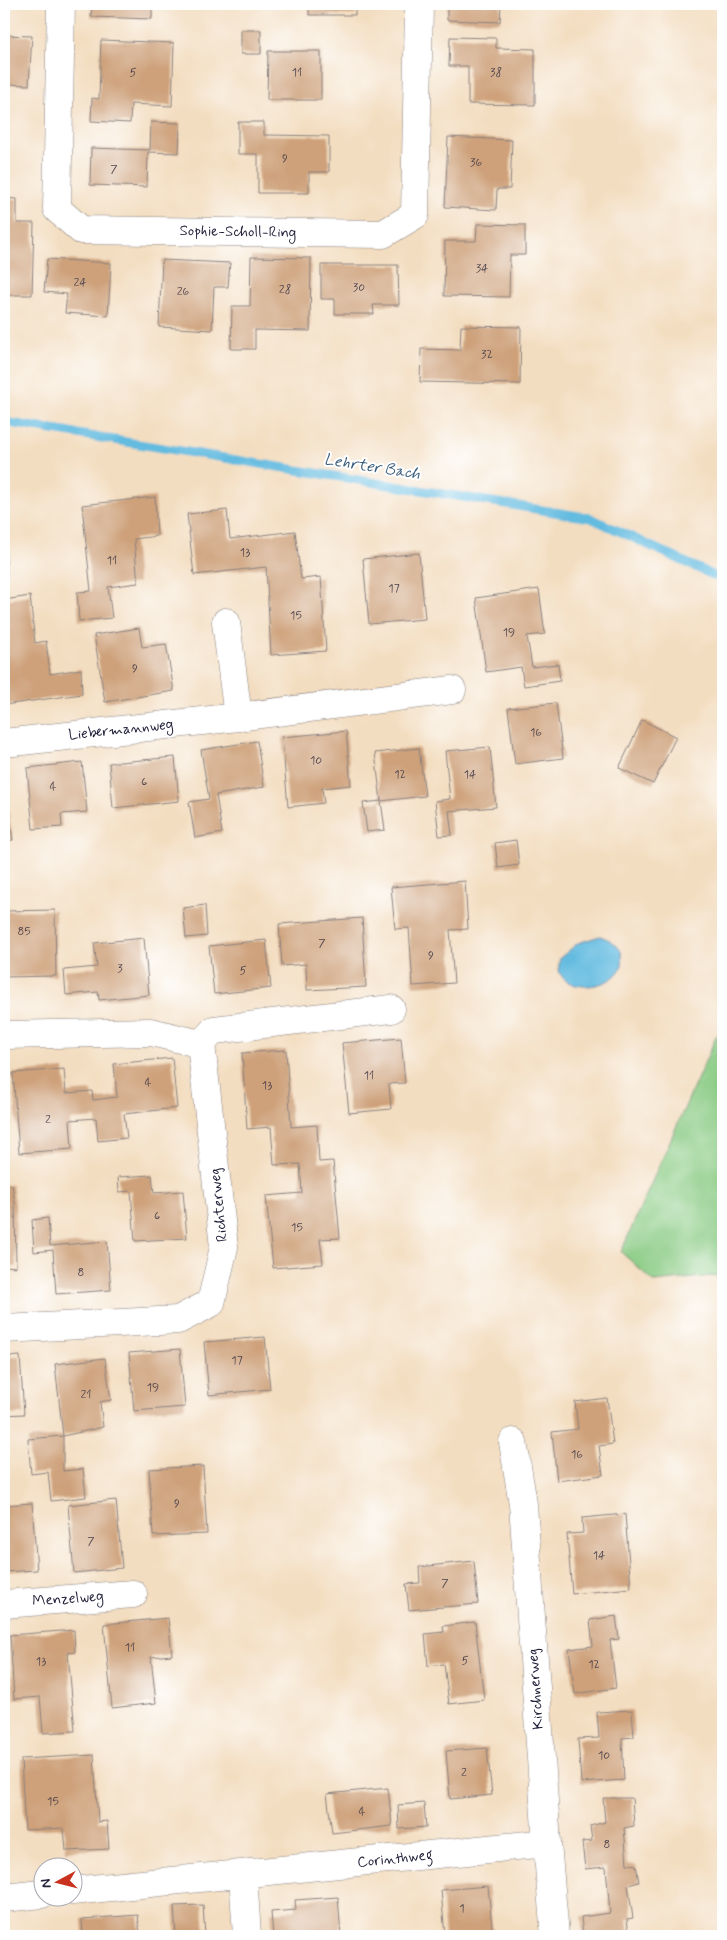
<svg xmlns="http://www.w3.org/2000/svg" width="727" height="1940" font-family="Mynerve,sans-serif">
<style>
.green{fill:#8acb84;stroke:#567660}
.water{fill:#63bbe0;stroke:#426e8e}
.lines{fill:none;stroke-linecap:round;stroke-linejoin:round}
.stream{stroke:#63bbe0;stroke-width:9}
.building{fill:#cea17a}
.minor-casing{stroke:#8a807e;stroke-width:29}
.minor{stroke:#fff;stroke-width:28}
.labels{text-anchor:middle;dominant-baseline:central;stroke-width:4;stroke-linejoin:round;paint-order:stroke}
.number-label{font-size:12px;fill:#4d424b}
.street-label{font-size:15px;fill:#22223b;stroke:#fff}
.water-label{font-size:16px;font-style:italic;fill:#3c5f7d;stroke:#fff}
</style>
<rect width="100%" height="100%" fill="#fff"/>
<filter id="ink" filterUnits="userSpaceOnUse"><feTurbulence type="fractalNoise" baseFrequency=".02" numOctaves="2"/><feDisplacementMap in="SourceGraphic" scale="10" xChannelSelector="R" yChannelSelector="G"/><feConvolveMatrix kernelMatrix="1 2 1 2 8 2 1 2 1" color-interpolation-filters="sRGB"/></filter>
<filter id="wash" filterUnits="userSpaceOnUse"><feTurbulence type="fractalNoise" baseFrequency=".0096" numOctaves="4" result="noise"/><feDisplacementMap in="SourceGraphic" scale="20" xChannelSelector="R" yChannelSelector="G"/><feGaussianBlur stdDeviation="1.12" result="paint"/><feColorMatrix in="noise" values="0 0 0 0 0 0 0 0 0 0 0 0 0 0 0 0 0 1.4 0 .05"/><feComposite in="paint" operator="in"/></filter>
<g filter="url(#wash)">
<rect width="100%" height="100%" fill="#f3ddc0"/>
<path class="green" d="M723,1021V1275L654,1282L621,1252Z"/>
<path class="water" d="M600,936C609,939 620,945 622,955C629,986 570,997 560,973C558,968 559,963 560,958L578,943Z"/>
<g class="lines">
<path class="stream" d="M4,422L591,518L723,580"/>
</g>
<g id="blocks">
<path class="building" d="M92,4H152V19L91,17Z
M309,4H355V15H309Z
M447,4H501L500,22L447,20Z
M241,30H261V54H241Z
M4,35L32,36L29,85L4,84Z
M450,37L496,38V48L535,49V105L468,104V66H449Z
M101,40L174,43L172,106L131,104L130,123L91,121L92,98L99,99Z
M268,51H321V100H267Z
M151,122L180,123L179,153L148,152L147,187L90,185L91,148L150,150Z
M238,122H264V135L329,136V172H309V193H258V154H238Z
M448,137L512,140L510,189H497L496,210L445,207Z
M4,198L17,199V223H34L32,295H4Z
M477,224L525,225V255H510L509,297L444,296L445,241H476Z
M251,257L311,258L310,331L255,330V349H231L232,306H250Z
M47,259L111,263L108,316L65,313L67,294L44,292Z
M162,260L230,263L228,287H214L212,330L159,327Z
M321,265H398L399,305H373L374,314H335V299H321Z
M461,326L521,327L520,384L420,382L421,349L460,350Z
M155,497L157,536L134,539L138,583L108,587L112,618L79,621L77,592L91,591L82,505Z
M227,510L230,539L295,531L301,579L321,577L326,651L271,655L266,567L194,575L187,514Z
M4,546H5L7,574H4Z
M419,553L425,619L369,624L363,559Z
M539,589L545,634L527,636L532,667L558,664L560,681L524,686L521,667L486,672L476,598Z
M30,596L35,643L46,641L50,674L81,669L82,694L4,705V600Z
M139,628L142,647L166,644L174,691L105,702L94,635Z
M556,703L563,758L515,764L508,708Z
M642,720L676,737L653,784L619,768Z
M346,731L351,785L322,788L324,803L288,807L282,737Z
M257,741L264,787L216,795L222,833L195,838L189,802L209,799L201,750Z
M490,747L496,807L449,811L452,835L439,836L435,801L450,799L445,751Z
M419,748L425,796L381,801L375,753Z
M175,757L179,801L113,808L109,763Z
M82,762L87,812L61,814L62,827L33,829L27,768Z
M4,782L13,840L4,841Z
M381,801L385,830L367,832L363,803Z
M516,840L519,865L498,868L495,843Z
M465,881L468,929L450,930L454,983L413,986L409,928L395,929L391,887Z
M205,905L207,936L186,938L183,908Z
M55,910L56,976L4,977V911Z
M362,918L366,987L307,990L306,964L282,966L279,924Z
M144,938L149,995L99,1000L98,992L66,995L64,970L97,967L94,943Z
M266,940L271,988L214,994L209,946Z
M401,1038L405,1083L389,1084L391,1109L349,1113L342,1043Z
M286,1050L291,1127L317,1125L319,1162L333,1161L340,1238L320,1239L323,1264L273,1268L266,1196L302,1193L300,1164L274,1165L271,1127L247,1129L242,1053Z
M172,1058L177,1108L124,1114L127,1138L98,1141L96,1118L70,1120L72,1149L19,1153L13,1073L64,1069L66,1093L92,1091L93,1100L117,1097L114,1064Z
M152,1175L154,1193L183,1191L187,1238L135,1241L131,1191L119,1192L118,1177Z
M4,1185H12L15,1203L16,1267L4,1266Z
M48,1218L50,1246L107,1241L111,1290L56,1294L53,1250L34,1252L32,1220Z
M265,1337L270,1389L209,1395L204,1342Z
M180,1349L185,1407L134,1411L129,1353Z
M20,1356L24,1414L4,1415V1357Z
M105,1358L111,1400L100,1402L103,1427L63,1436L55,1364Z
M607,1398L613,1444L599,1446L603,1475L557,1481L552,1432L578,1429L575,1402Z
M63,1436V1471L83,1469L86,1497L51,1501L48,1472L31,1474L28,1439Z
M203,1466L207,1534L153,1536L149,1469Z
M116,1500L122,1568L74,1573L68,1505Z
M32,1503L37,1570L4,1572V1505Z
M625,1514L631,1588L572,1594L567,1534L583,1533L582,1518Z
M474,1561L478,1604L409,1610L406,1584L420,1583L419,1567Z
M616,1616L619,1639L610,1640L616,1688L575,1694L569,1649L593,1646L590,1620Z
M168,1618L172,1655L151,1657L156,1703L112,1708L104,1624Z
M475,1622L484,1700L449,1704L444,1664L428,1666L425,1634L444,1632L443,1626Z
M74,1630L75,1652L68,1653L75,1731L43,1733L40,1697L14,1699L10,1635Z
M632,1710L634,1737L622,1738L624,1780L581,1783L578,1739L599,1738L597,1712Z
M487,1748L492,1795L450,1799L446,1751Z
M94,1755L98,1822L107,1821L109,1849L66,1851L64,1828L25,1830L21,1759Z
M388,1788L392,1826L332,1833L327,1794Z
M603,1798H632L634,1826L624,1828L627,1864L636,1865L639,1882L628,1885L633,1918L627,1919L629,1936H583L581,1917L610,1913L606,1867L585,1869L582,1842L592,1841L590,1826L605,1822Z
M424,1803L426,1827L399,1829L398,1805Z
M488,1886L493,1936H445L441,1890Z
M338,1897L341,1936H273L271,1912L296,1910L295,1900Z
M203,1905L205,1936H176L174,1906Z
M138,1915L140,1936H83L82,1919Z"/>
</g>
</g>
<g filter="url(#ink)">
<use href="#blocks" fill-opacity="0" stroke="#8a807e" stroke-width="1"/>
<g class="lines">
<defs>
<path id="minor" d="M61,4L57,209L81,230L383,234L415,215L419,4
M226,622L238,717
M4,743L238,717L452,690
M4,1035L151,1032L201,1044L224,1247L211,1303L178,1320L4,1329
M201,1044L214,1030L391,1009
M513,1442L523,1504L547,1843L555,1936
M4,1604L133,1594
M243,1874L247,1936
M72,1891L547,1843
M4,1898L42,1894"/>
</defs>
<use href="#minor" class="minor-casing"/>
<use href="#minor" class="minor"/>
</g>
</g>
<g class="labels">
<g class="number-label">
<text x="133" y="73">5</text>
<text x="297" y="73">11</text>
<text x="496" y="73">38</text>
<text x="285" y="159">9</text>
<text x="476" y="163">36</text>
<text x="114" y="170">7</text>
<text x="482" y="269">34</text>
<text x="80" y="283">24</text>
<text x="359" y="288">30</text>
<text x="285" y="290">28</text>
<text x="183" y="292">26</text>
<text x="487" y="355">32</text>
<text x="245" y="553">13</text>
<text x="112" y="561">11</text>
<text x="394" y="589">17</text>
<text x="296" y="616">15</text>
<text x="509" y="633">19</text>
<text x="135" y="669">9</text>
<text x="536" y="733">16</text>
<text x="316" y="761">10</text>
<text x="400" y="775">12</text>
<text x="470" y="775">14</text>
<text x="144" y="782">6</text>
<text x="53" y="787">4</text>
<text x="24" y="932">85</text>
<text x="322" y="944">7</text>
<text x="431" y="956">9</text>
<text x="120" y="969">3</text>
<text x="243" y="971">5</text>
<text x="369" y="1076">11</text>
<text x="148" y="1083">4</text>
<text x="267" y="1086">13</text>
<text x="48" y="1120">2</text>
<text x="157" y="1216">6</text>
<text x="297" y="1228">15</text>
<text x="81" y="1273">8</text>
<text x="237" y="1361">17</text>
<text x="153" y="1388">19</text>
<text x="86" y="1395">21</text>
<text x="577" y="1455">16</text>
<text x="177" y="1504">9</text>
<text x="91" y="1542">7</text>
<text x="599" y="1556">14</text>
<text x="445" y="1584">7</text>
<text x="130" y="1648">11</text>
<text x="465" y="1661">5</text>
<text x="41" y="1662">13</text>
<text x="594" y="1665">12</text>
<text x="604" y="1756">10</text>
<text x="464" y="1773">2</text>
<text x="53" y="1802">15</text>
<text x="362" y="1812">4</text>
<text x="607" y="1845">8</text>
<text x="462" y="1909">1</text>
</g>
<g class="street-label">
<text transform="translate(238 232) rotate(1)">Sophie-Scholl-Ring</text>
<text transform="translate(121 730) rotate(-6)">Liebermannweg</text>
<text transform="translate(219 1205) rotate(-96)">Richterweg</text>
<text transform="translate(68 1599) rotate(-4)">Menzelweg</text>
<text transform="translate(536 1689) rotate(-94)">Kirchnerweg</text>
<text transform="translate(395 1859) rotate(-6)">Corinthweg</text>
</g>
<g class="water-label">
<text transform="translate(372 467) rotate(9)">Lehrter Bach</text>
</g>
</g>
<rect width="727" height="1940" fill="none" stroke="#fff" stroke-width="20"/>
<g transform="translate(58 1882) rotate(263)"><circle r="24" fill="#ffffff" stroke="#a7a7b1"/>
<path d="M0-4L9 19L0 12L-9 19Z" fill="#c8321e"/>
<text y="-8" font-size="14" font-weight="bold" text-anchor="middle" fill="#22223b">N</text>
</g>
</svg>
